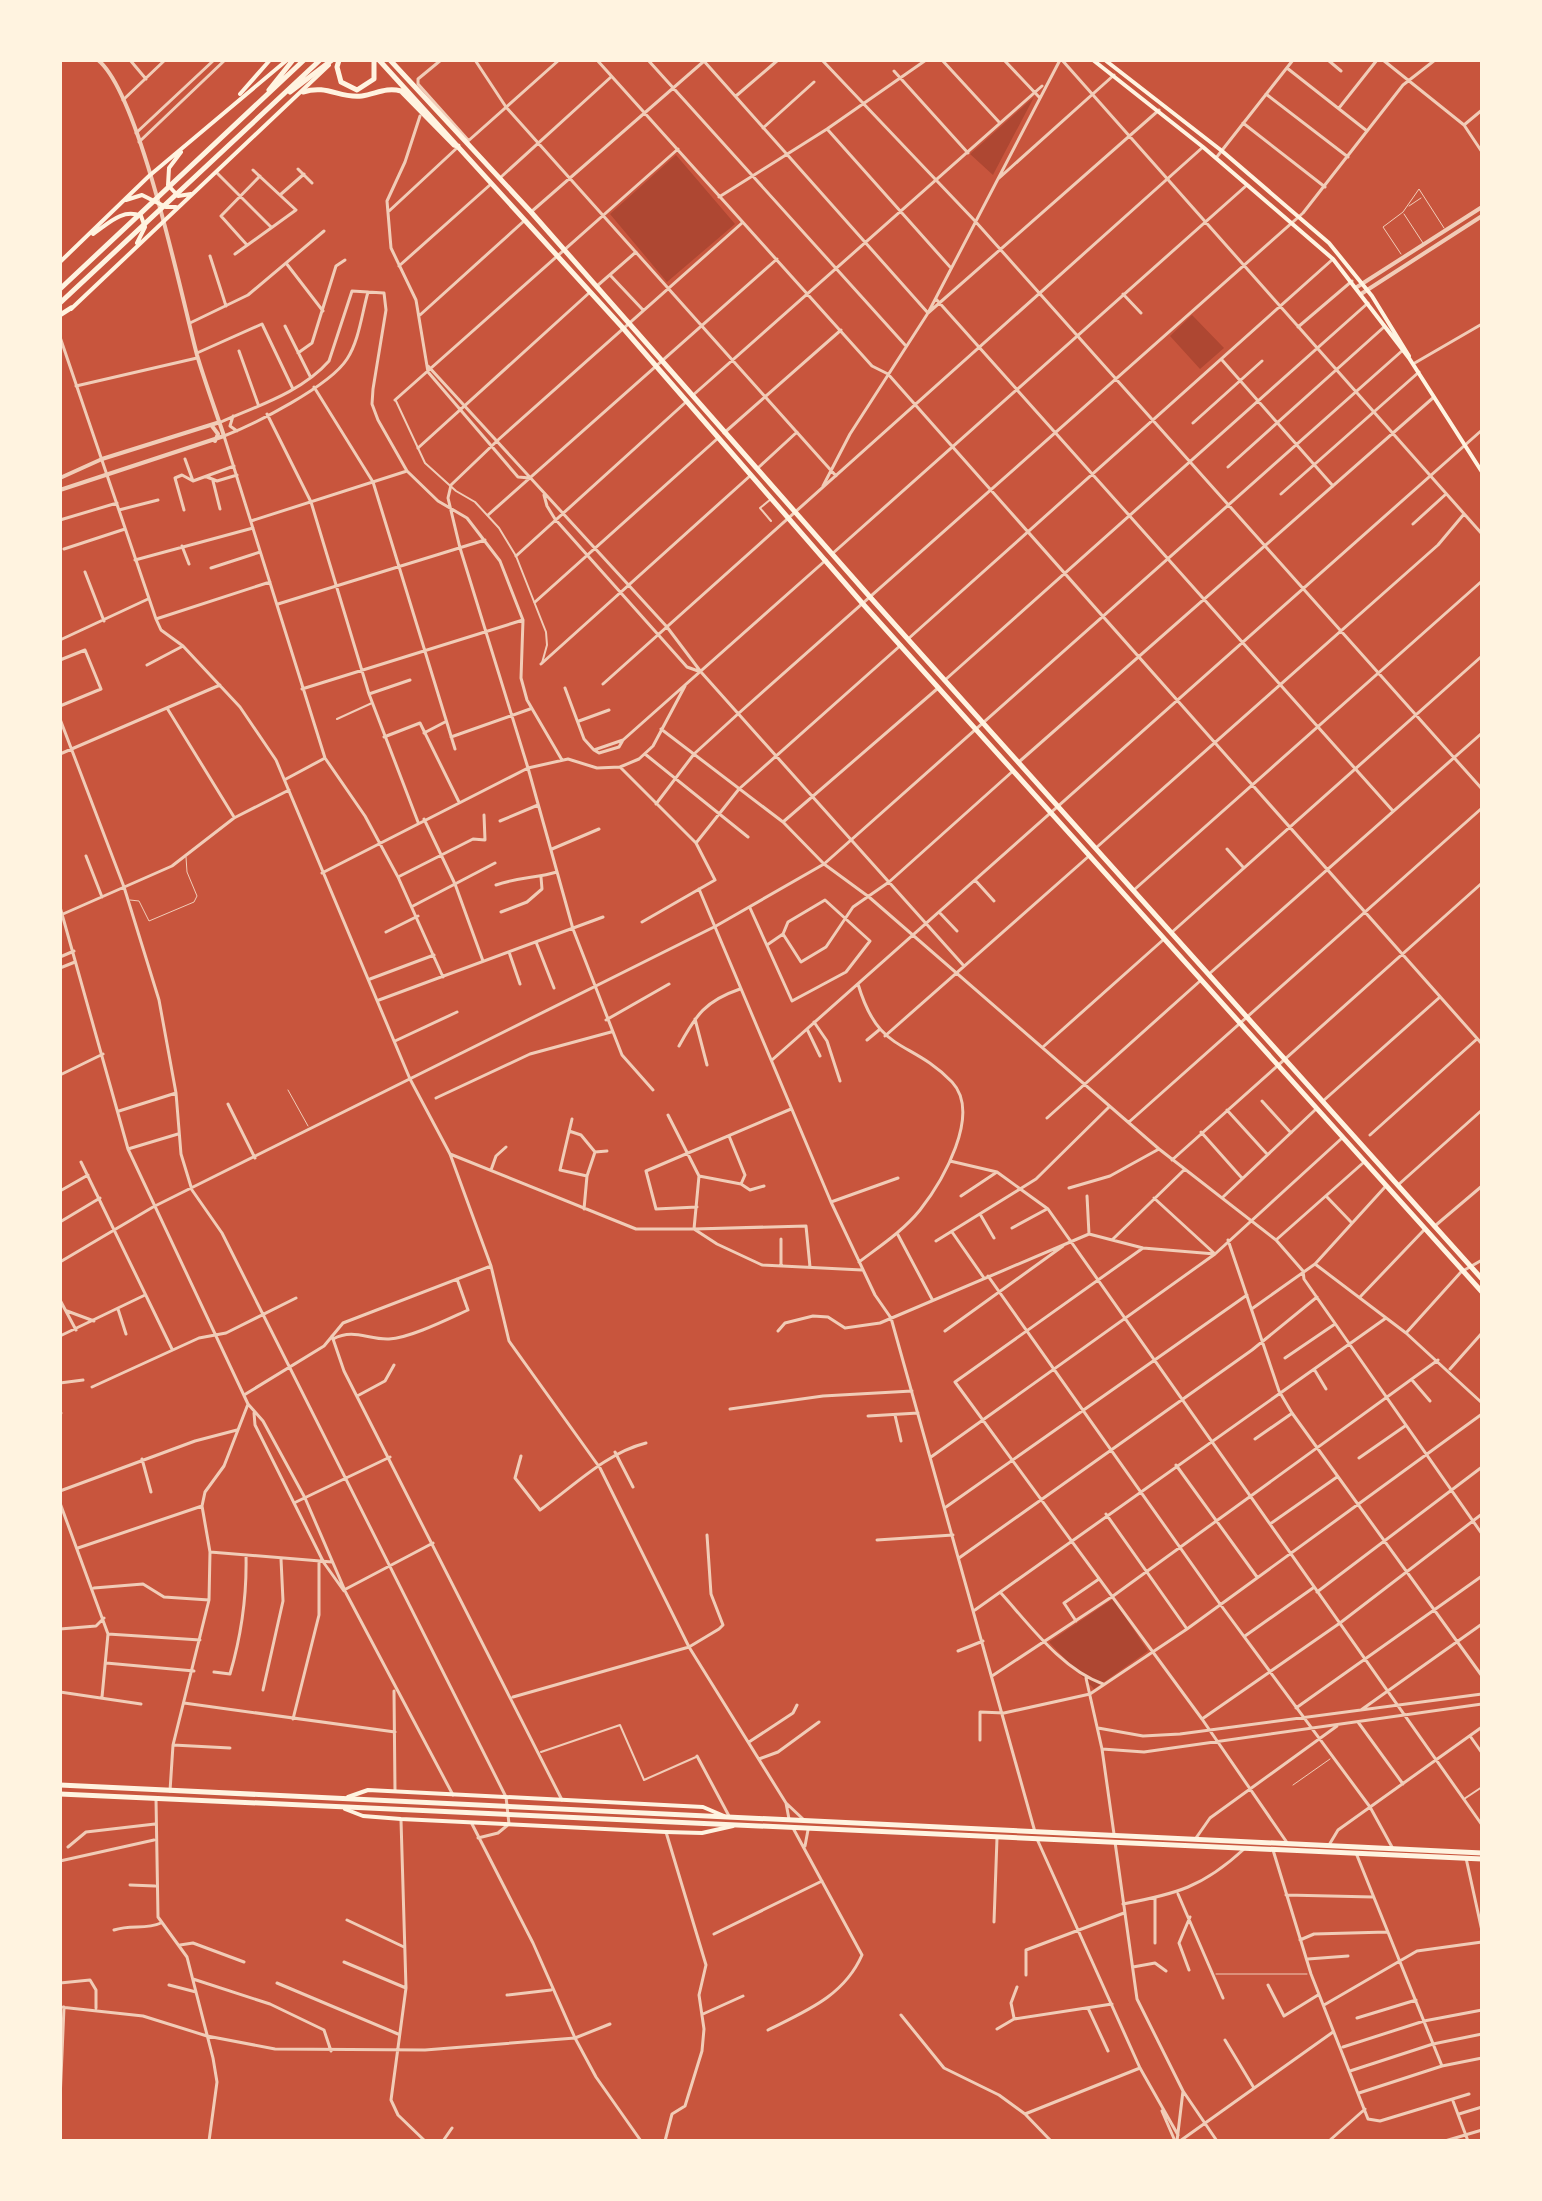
<svg xmlns="http://www.w3.org/2000/svg" width="1542" height="2201" font-family="'Asap Condensed',sans-serif">
<style>
.green{fill:#ae4732}
.lines{fill:none;stroke-linecap:round;stroke-linejoin:round}
.service{stroke:#f1ccb7;stroke-width:1}
.pedestrian{stroke:#f1ccb7;stroke-width:2}
.minor{stroke:#f1ccb7;stroke-width:3}
.tertiary{stroke:#f1ccb7;stroke-width:4}
.secondary{stroke:#fff3e0;stroke-width:4}
.primary{stroke:#fff3e0;stroke-width:5}
.trunk{stroke:#fff3e0;stroke-width:5}
.motorway{stroke:#fff3e0;stroke-width:5}
</style>
<rect width="100%" height="100%" fill="#c8553d"/>
<path class="green" d="M1034,97L995,171L993,175L970,154Z
M676,155L735,224L667,282L610,214Z
M1192,315L1224,348L1200,369L1170,336Z
M1113,1599L1148,1651L1094,1689L1049,1642Z"/>
<g class="lines">
<path class="service" d="M1409,206L1421,198
M1404,214L1423,243
M1401,254L1383,227L1403,212L1419,189L1444,228
M130,900L139,901L149,921L194,902L197,896L187,872L186,857
M288,1090L308,1126
M1293,1785L1330,1759
M1216,1974H1307"/>
<path class="pedestrian" d="M396,401L425,463L456,491L475,502L499,528L516,556L546,632L547,645L542,663
M771,521L760,508L771,499
M337,719L372,703
M541,1752L620,1725L644,1780L696,1757
M1464,1799L1482,1787"/>
<path class="minor" d="M130,60L146,79
M441,60L418,79V84L468,140
M475,60L506,107L836,476
M597,60L872,366L888,374L1482,1044
M648,60L906,346
M703,60L928,313L1159,110
M822,60L975,221L1482,789
M942,60L999,122
M1004,60L1039,97
M1062,60L1482,534
M1328,60L1341,71
M1383,60L1464,125L1482,152
M1287,68L1367,131
M894,71L968,153
M1266,94L1348,157
M736,96L778,60
M123,100L165,60
M1339,108L1377,60
M420,116L405,162L387,201L391,248L416,300L428,372L518,477L530,478
M1243,123L1325,187
M1464,125L1482,110
M763,128L814,82
M828,130L951,268
M136,133L214,60
M139,142L225,60
M467,142L559,60
M1216,158L1293,60
M298,169L312,183
M217,173L271,227
M501,177L611,77
M998,179L1114,75
M280,195L304,174
M719,197L827,129L926,60
M388,212L458,147
M531,212L703,62
M247,245L221,216L260,176
M235,254L296,210L253,170
M210,256L226,306
M286,263L323,311
M399,266L491,184
M610,275L643,310
M597,286L636,252
M368,292C362,313 359,341 347,359C330,386 255,424 224,436L325,758L365,816L398,877L443,977
M1123,294L1141,313
M936,299L1393,811
M420,315L524,221
M190,323L248,295L324,231
M285,326L310,376
M1298,327L1352,281
M60,337L156,619L161,630L183,646L240,707L276,760L410,1079L450,1154L491,1266L509,1341L600,1468L689,1647L786,1803L803,1819
M239,351L258,404
M197,353L262,324L293,389
M298,353L312,343L336,266L345,260
M1222,360L1333,486
M1413,364L1482,324
M428,366L667,627L701,672L964,966
M76,386L197,358
M314,387L373,482L455,749
M692,396L1042,86
M395,400L678,149
M267,414L311,502L369,694L418,822
M233,416L230,426L237,431
M221,422C257,406 302,392 329,361L352,291L384,293L386,310L373,389L372,404L378,420L407,471L438,501L467,518L500,561L523,620L521,678L527,700L562,760
M1193,423L1262,361
M724,433L841,330
M418,448L589,293
M185,459L193,481
M759,467L797,432
M1228,467L1384,327
M207,477L217,481L237,475
M213,481L220,509
M823,486L850,434L928,313L1060,60
M1281,494L1419,372
M544,495L547,506L555,519L687,667L701,672
M119,510L158,500
M184,510L175,478L182,475L193,481L234,466
M488,515L777,259
M60,520L117,503
M251,521L407,471
M1413,524L1446,494
M182,546L189,564
M64,549L125,529
M832,554L1247,185
M516,556L686,402
M135,560L253,528
M211,568L260,552
M85,572L104,621
M535,602L717,439
M278,604L485,540
M156,619L270,582
M908,639L1333,259
M60,640L148,599
M60,660L85,650L101,689L60,706
M541,664L751,475
M147,665L183,646
M945,680L1368,303
M603,684L1203,147
M565,688L584,739L593,749
M302,689L523,620
M369,694L410,680
M167,708L234,817
M60,719L124,887L159,1000L176,1093L181,1154L192,1190L222,1233L506,1797L509,1824L498,1833L478,1838
M579,721L609,710
M661,729L783,822L824,864L869,897L1159,1149L1276,1240L1303,1271L1304,1279L1482,1534
M424,733L445,722
M384,737L420,723L459,802
M451,737L530,709
M594,750L599,753L619,747L623,740L826,560
M594,750L623,740
M60,754L220,685
M645,754L748,837
M1020,761L1434,397
M620,767L696,843L715,880L642,922
M286,779L325,758
M656,804L694,754L739,713L1303,213L1403,85L1435,60
M424,819L455,884L483,961
M500,821L538,805
M783,822L937,689
M696,843L739,789L901,645
M1097,847L1438,545L1464,514
M552,849L599,829
M1227,849L1243,867
M86,856L102,897
M322,873L528,768L568,759L597,768L620,767L639,759L653,746L685,686
M398,877L473,839L485,840L484,815
M975,880L994,901
M496,885C519,877 537,878 557,872
M699,889L831,1202L875,1295L891,1318L1035,1832
M1135,889L1482,581
M413,906L495,863
M60,907L128,1149L248,1404L263,1421L305,1498L346,1593L453,1795
M750,908L792,1001L846,972L870,941L825,900L788,922L783,934L767,945
M501,912L527,902L542,889L541,877
M939,912L957,931
M63,914L172,866L234,818L289,790
M386,932L418,916
M1171,933L1482,656
M783,934L801,962L826,947L853,907L889,882L1013,771
M536,942L554,988
M509,952L520,984
M60,957L74,951
M60,968L75,962
M1209,974L1482,733
M370,979L434,955
M858,984C879,1055 909,1038 952,1082C982,1114 942,1182 920,1210C903,1231 880,1246 859,1262
M379,1000L603,917
M695,1019L707,1065
M606,1020L669,984
M814,1022L827,1041L840,1081
M807,1029L820,1056
M885,1036L1089,856
M867,1040L879,1030
M395,1041L457,1012
M679,1046C696,1015 705,1001 740,989
M1044,1046L1163,940
M772,1060L1482,430
M60,1075L103,1054
M653,1090L622,1055L573,929L528,768L460,548L448,498L451,485L498,440L742,223
M436,1098L530,1054L611,1032
M1262,1101L1291,1133
M1323,1101L1440,997
M228,1104L255,1158
M1227,1110L1267,1154
M119,1111L176,1093
M668,1115L699,1176L694,1229L806,1226L810,1267
M1047,1118L1200,981
M572,1119L560,1170L587,1176
M1129,1122L1482,808
M569,1131L581,1135L595,1152L607,1151
M1201,1132L1241,1177
M1370,1135L1477,1039
M729,1136L745,1175L741,1184
M128,1149L178,1134
M450,1154L636,1229H694L717,1244L762,1265L862,1270
M1172,1160L1482,883
M950,1161L997,1172L1048,1209L1482,1825
M81,1162L172,1349
M491,1170L496,1156L506,1147
M699,1176L741,1184L750,1190L764,1186
M1398,1185L1482,1110
M1069,1188L1110,1176L1159,1149
M60,1191L88,1175
M961,1196L997,1172
M1087,1196L1089,1234
M1326,1196L1351,1222
M1223,1197L1315,1110
M1154,1198L1215,1254
M831,1202L898,1178
M697,1207L656,1209L646,1171L791,1109
M584,1209L587,1176L595,1152
M980,1214L994,1238
M60,1222L100,1198
M1436,1225L1482,1186
M1012,1228L1047,1209
M952,1232L984,1278
M897,1233L932,1299
M781,1239V1266
M1113,1239L1185,1169
M1228,1240L1279,1391L1292,1413L1482,1676
M1276,1240L1363,1163
M936,1241L1036,1179L1109,1107
M1143,1248L955,1382L1202,1719L1288,1844
M60,1262L153,1207L716,926L824,864L1403,350
M1315,1264L1406,1333L1482,1403
M988,1276L1220,1604L1370,1807L1392,1847
M1360,1297L1424,1230
M60,1300L76,1330
M1253,1308L1315,1264L1385,1187
M118,1309L126,1334
M67,1311L94,1321
M778,1331L785,1323L813,1316L828,1317L845,1328L880,1323L1089,1234L1143,1248L1215,1254
M945,1331L1063,1246
M1406,1333L1461,1272L1482,1260
M60,1336L145,1295
M332,1336L344,1371L562,1800
M333,1339C354,1328 368,1340 389,1339C410,1338 448,1319 468,1310L457,1279
M1285,1358L1335,1324
M1314,1369L1326,1389
M1450,1369L1482,1333
M1412,1380L1430,1401
M60,1383L83,1380
M92,1387L199,1338L226,1333L296,1298
M244,1395L324,1346L343,1323L491,1266
M359,1395L385,1381L394,1365
M730,1409L823,1396L912,1391
M60,1413H61
M254,1413L255,1425L324,1563L344,1591
M895,1415L901,1441
M868,1416L918,1413
M1255,1439L1291,1414
M615,1452L633,1487
M521,1456L515,1478L540,1510C574,1486 606,1453 646,1443
M931,1457L1215,1254L1341,1139
M1359,1458L1405,1426
M142,1459L151,1492
M1176,1465L1257,1577
M60,1491L195,1441L237,1430
M296,1502L390,1457
M60,1503L108,1634L102,1697
M946,1507L1247,1295
M1106,1514L1187,1629
M1270,1524L1337,1477
M877,1540L953,1535
M78,1548L202,1506
M210,1552L332,1562
M959,1558L1252,1350L1317,1297
M94,1588L143,1584L164,1597L209,1600
M344,1590L433,1543
M1000,1592C1029,1624 1061,1669 1103,1684
M1317,1592L1482,1467
M975,1610L1386,1318
M1076,1621L1064,1603L1099,1579
M60,1629L96,1626L104,1618
M108,1634L200,1640
M1245,1636L1313,1588
M958,1651L983,1641
M106,1663L194,1671
M214,1672L230,1674C242,1633 247,1597 246,1555
M992,1676L1113,1596L1438,1360
M1086,1678L1102,1749L1114,1834
M263,1690L283,1601L281,1559
M394,1691L395,1791
M60,1692L141,1704
M513,1697L689,1647L719,1629L723,1625L711,1594L707,1535
M184,1703L395,1732
M1296,1708L1482,1576
M1361,1710L1482,1624
M293,1719L319,1615V1563
M1202,1719L1340,1623L1482,1514
M1358,1722L1403,1784
M1098,1728L1143,1736L1180,1734L1482,1694
M1470,1736L1482,1753
M980,1740V1712L1004,1713L1090,1694L1187,1629L1482,1414
M749,1742L793,1713L797,1705
M173,1745L230,1748
M1102,1749L1144,1752L1482,1704
M697,1756L729,1816
M759,1759L778,1752L819,1722
M170,1791L173,1745L209,1600L210,1552L202,1506L205,1492L224,1466L248,1404
M156,1799L158,1917L187,1957L213,2058L217,2082L209,2141
M786,1803L789,1819
M401,1820L406,1988L391,2100L398,2115L425,2141
M472,1824L533,1943L575,2038L596,2077L641,2141
M1196,1838L1210,1818L1337,1726
M1037,1839L1140,2068L1178,2135
M1115,1842L1137,1999L1183,2091L1177,2141
M1329,1845L1338,1830L1482,1727
M805,1846L808,1830
M68,1847L86,1832L155,1824
M1273,1850L1311,1974L1368,2119L1380,2121L1469,2094
M1356,1853L1442,2066
M1466,1858L1482,1931
M60,1861L154,1840
M130,1885L155,1886
M1178,1894L1223,1998
M1286,1895L1373,1897
M1155,1898V1943
M1123,1904C1176,1894 1203,1887 1244,1849
M347,1920L404,1947
M994,1922L997,1838
M114,1930C131,1924 145,1930 161,1923
M714,1934L822,1881
M1300,1940L1314,1934L1387,1932
M180,1945L193,1943L244,1962
M1308,1959L1348,1956
M344,1962L406,1988
M1133,1967L1155,1963L1166,1971
M1189,1970L1179,1943L1190,1917
M1026,1975V1950L1124,1913
M193,1979L270,2004L324,2030L331,2051
M60,1983L90,1980L96,1990V2008
M277,1983L398,2034
M169,1985L196,1992
M1268,1985L1284,2016L1318,1995
M507,1995L551,1990
M1324,2005L1417,1951L1482,1942
M60,2007L143,2016L207,2036L275,2049L425,2050L575,2038L610,2024
M1088,2008L1108,2051
M703,2014L743,1996
M901,2015L944,2068L999,2095L1025,2114L1051,2141
M1014,2018L1011,2003L1017,1987
M1357,2018L1416,2000
M997,2029L1014,2019L1112,2004
M768,2030C806,2011 844,1996 862,1955L793,1828
M1225,2040L1254,2088
M1343,2047L1424,2021L1482,2010
M1350,2071L1433,2044L1482,2034
M1183,2091L1217,2141
M1359,2093L1442,2066L1482,2058
M60,2100L64,2007
M1453,2101L1468,2141
M1162,2111L1175,2141
M1025,2114L1140,2068
M1459,2114L1482,2107
M443,2141L452,2128
M665,2141L672,2114L685,2106L702,2051L704,2029L699,1995L706,1965L666,1832
M1180,2141L1333,2032
M1329,2141L1365,2109
M1445,2141L1482,2130"/>
<path class="tertiary" d="M1357,287L1482,207
M1361,294L1482,216
M212,426L218,434L215,441
M60,478L102,459L220,422
M60,490L224,436C215,409 205,382 197,355C181,295 140,94 98,60"/>
<path class="secondary" d="M1093,60L1203,147L1333,259L1409,358L1482,472
M1105,60L1222,151L1329,243L1372,296L1409,356
M240,94L270,60
M181,152L169,168L168,185L178,196L191,194
M126,200L142,195L166,207H176
M93,234C108,224 122,208 141,216L145,227L137,243
M60,262L149,176L287,60
M71,309L329,65
M348,1797L368,1790L703,1807L724,1816
M345,1809L363,1816L401,1819L666,1832L702,1833L733,1826"/>
<path class="primary" d="M339,60L337,67L341,82L357,90L374,79V60
M379,60L623,328L863,604L1482,1292
M390,60L531,212L870,597L1482,1279
M303,92C328,84 339,99 362,96C376,94 386,87 401,91L454,145L458,146"/>
<path class="trunk" d="M60,1785L1482,1853
M60,1794L1482,1859"/>
<path class="motorway" d="M269,90L293,60
M290,92L332,60
M60,289L304,60
M60,303L320,60
M60,315L71,308"/>
</g>
<rect width="1542" height="2201" fill="none" stroke="#fff3e0" stroke-width="124"/>
</svg>
